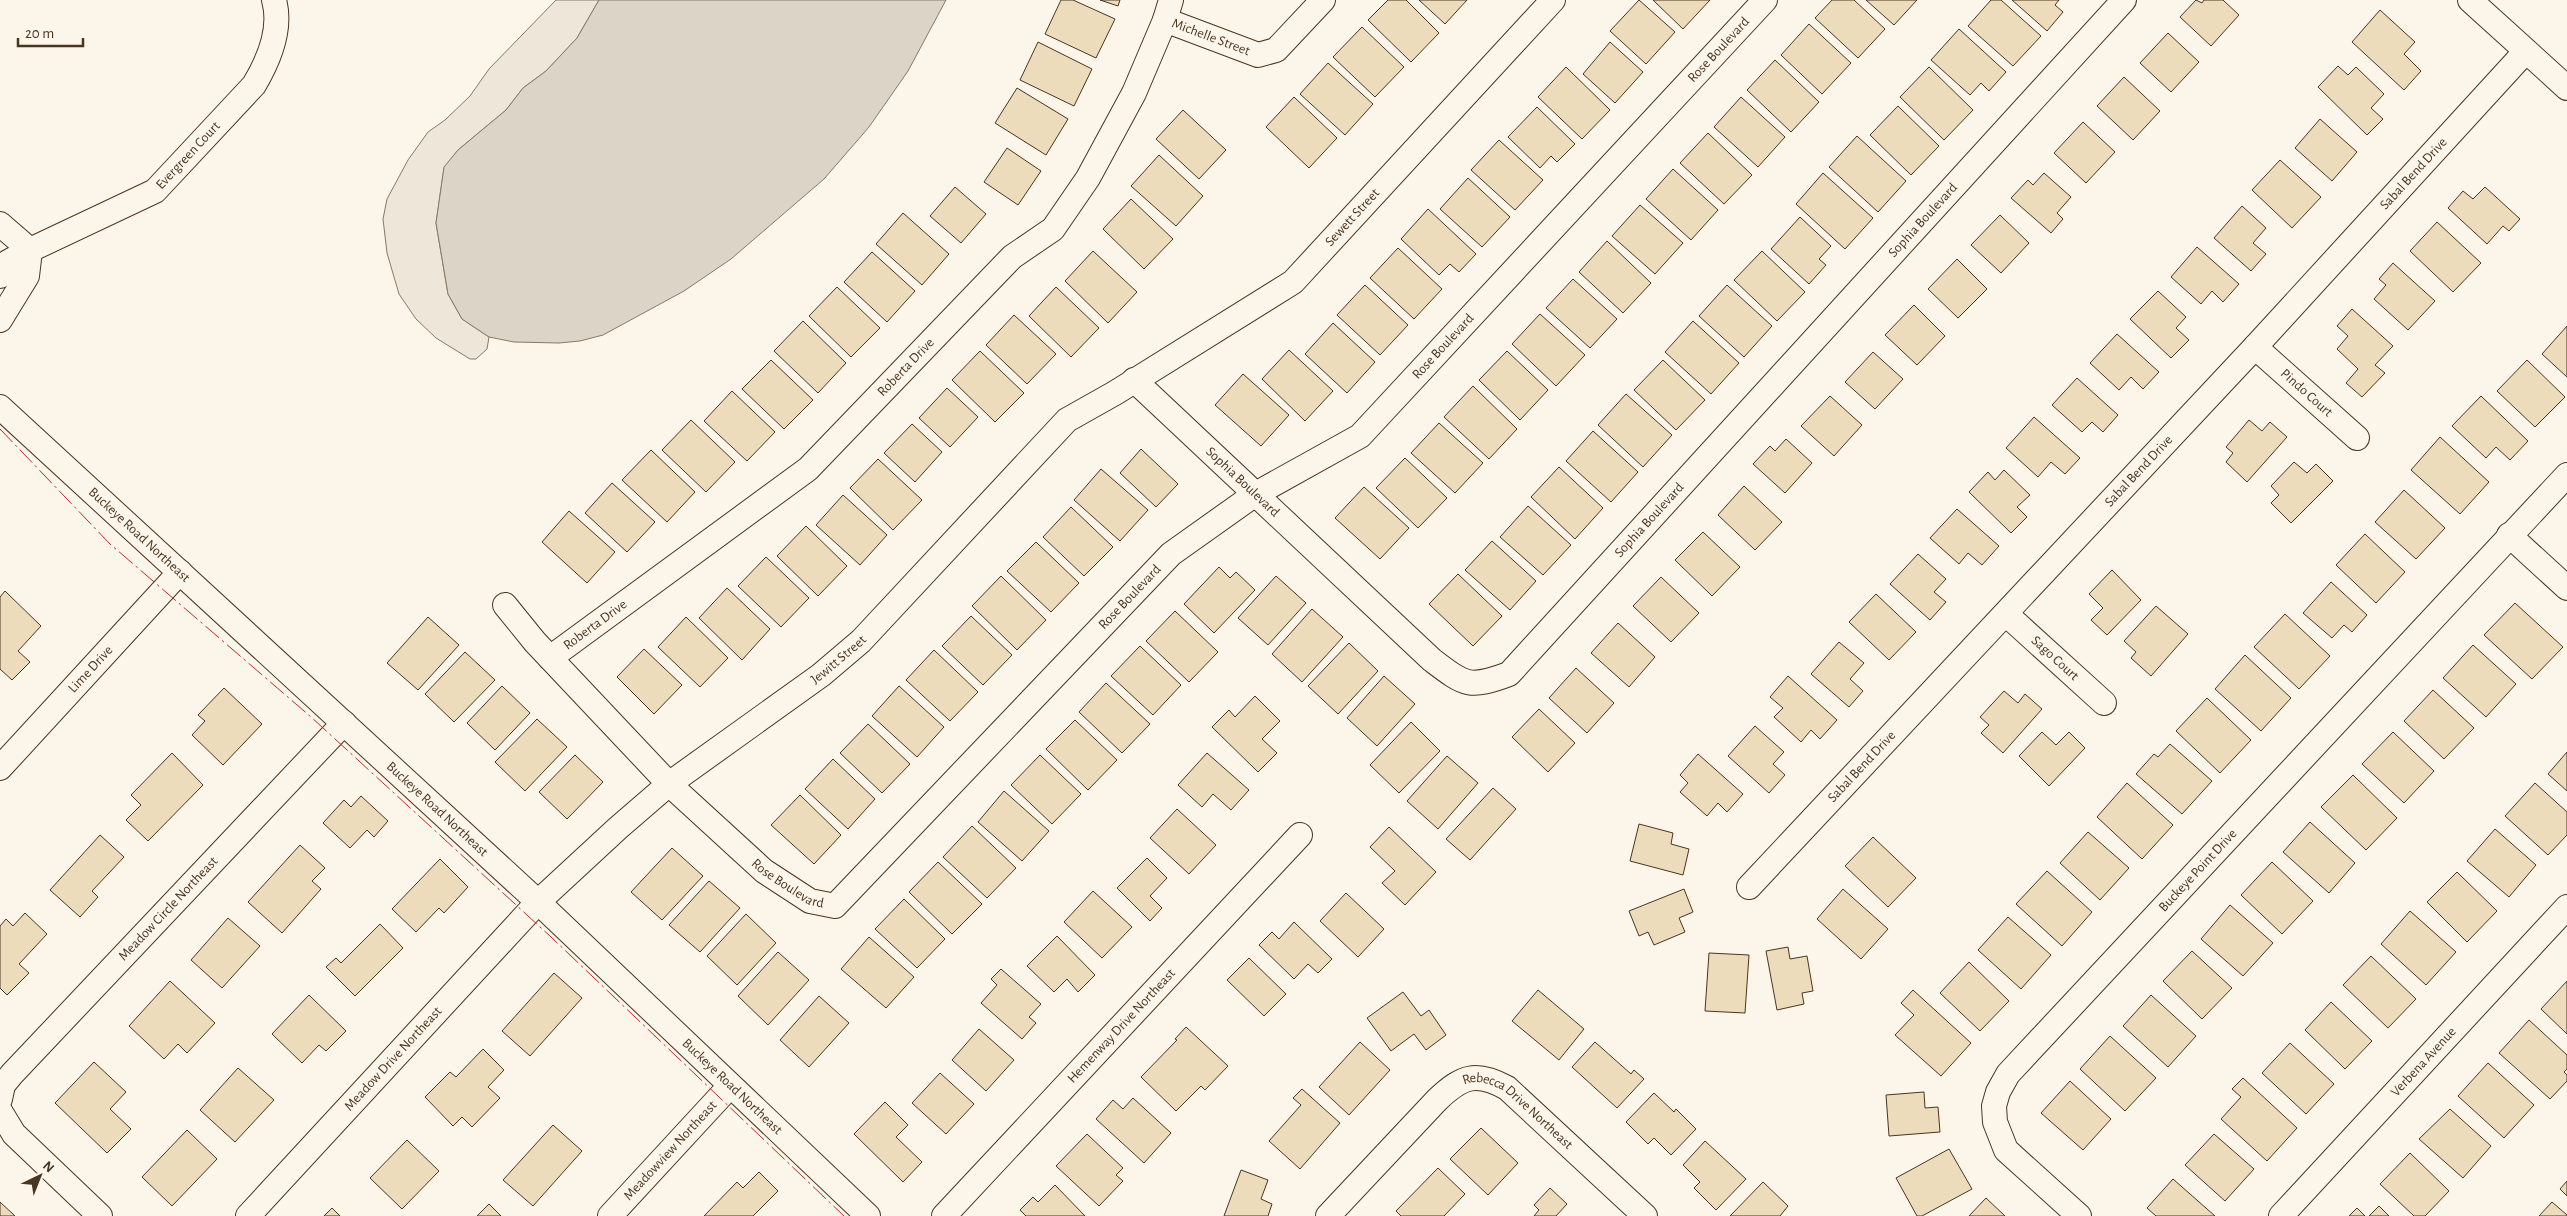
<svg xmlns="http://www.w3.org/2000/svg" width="2567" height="1216" font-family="'Alegreya Sans',sans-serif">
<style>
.green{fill:#ede6d9;stroke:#887966}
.water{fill:#dcd4c6;stroke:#887966}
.building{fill:#ecdcbc;stroke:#4a3520}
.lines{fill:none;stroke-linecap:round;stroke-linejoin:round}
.minor-casing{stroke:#4a3520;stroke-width:26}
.minor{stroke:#fbf6e9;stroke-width:24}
.power{stroke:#c62828;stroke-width:1;stroke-dasharray:18 4 2.5 4;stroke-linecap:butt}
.labels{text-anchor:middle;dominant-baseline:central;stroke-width:4;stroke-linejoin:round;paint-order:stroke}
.street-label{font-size:14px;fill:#4a3520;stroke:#fbf6e9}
</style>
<rect width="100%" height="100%" fill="#fbf6e9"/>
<path class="green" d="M556,0H599L577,38L546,71L523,88L506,110L458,150L444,168L436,223L448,294L462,319L489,337L487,349L476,359H470L436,338L416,319L399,294L387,253L383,219L387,199L408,160L428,132L445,120L470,96L489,69Z"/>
<path class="water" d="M599,0H946L908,71L869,127L824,179L731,259L684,291L603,335L580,341L559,343L514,342L489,337L462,319L448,294L436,223L444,167L458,150L506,110L523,88L546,71L577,38Z"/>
<path class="building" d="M1061,0H1073L1115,19L1096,58L1045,34Z
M1100,0H1120L1118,6Z
M1388,0H1406L1439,33L1411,62L1368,20Z
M1419,0H1467L1445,24Z
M1639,0L1675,32L1646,64L1610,31Z
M1653,0H1710L1683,29Z
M1832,0H1854L1885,29L1858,58L1815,18Z
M1866,0H1917L1894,25Z
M1991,0H2001L2041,36L2013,66L1968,26Z
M2012,0H2059L2055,5L2063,12L2047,31Z
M2196,0L2202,3L2204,0H2223L2239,15L2211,46L2180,17Z
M2380,10L2415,42L2404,54L2421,71L2404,90L2352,42Z
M1809,24L1851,63L1822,94L1781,55Z
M1362,27L1404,67L1375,97L1333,57Z
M1959,29L2006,72L1989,91L1981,83L1970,95L1931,60Z
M2168,33L2199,62L2171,92L2140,63Z
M1038,42L1092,69L1074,106L1020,80Z
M1610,42L1643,72L1615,103L1583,74Z
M1775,60L1819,102L1791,132L1747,90Z
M1328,63L1373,104L1345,135L1300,94Z
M2338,66L2348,75L2356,67L2384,94L2371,108L2383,119L2367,135L2318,87Z
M1566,67L1610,110L1582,139L1538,97Z
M1929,67L1973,110L1944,140L1900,97Z
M2124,77L2160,111L2133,140L2097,106Z
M1017,88L1068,119L1046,155L995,123Z
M1294,97L1337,138L1309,168L1266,127Z
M1741,97L1785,137L1758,167L1714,127Z
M1898,106L1939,146L1911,175L1870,135Z
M1537,107L1575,144L1557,162L1551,156L1540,168L1508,137Z
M1183,110L1226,150L1199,179L1156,139Z
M2320,119L2357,152L2332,181L2295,148Z
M2083,122L2115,152L2086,183L2054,153Z
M1708,133L1752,175L1724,204L1680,163Z
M1857,136L1906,181L1878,212L1829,167Z
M1499,140L1543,180L1515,210L1471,170Z
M1007,148L1041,171L1018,205L984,182Z
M1159,155L1203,196L1176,226L1131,186Z
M2280,160L2321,197L2292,228L2252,190Z
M1673,169L1718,210L1691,240L1646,199Z
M1823,173L1873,218L1845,249L1796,204Z
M2044,173L2071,197L2057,213L2063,219L2051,233L2011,198L2028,180L2033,185Z
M1468,178L1510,217L1482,247L1440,209Z
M955,187L986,214L961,243L930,216Z
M2485,187L2520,219L2509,231L2503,226L2487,244L2448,208L2463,191L2473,199Z
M1131,199L1173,239L1144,269L1103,229Z
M1640,205L1683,243L1655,274L1612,236Z
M2242,206L2266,228L2253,243L2266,254L2251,271L2214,238Z
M1428,209L1476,254L1459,272L1450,264L1439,275L1401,239Z
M903,213L949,254L922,285L876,244Z
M2000,215L2029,243L2001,273L1971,245Z
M1800,217L1831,246L1819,259L1826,265L1809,284L1771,249Z
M2437,222L2481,263L2453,292L2410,251Z
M1607,241L1651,283L1623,313L1579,272Z
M2197,247L2239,284L2223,302L2212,291L2201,304L2171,277Z
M1398,248L1442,289L1414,319L1370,278Z
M1093,251L1137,292L1108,323L1065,281Z
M1762,251L1805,292L1777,321L1734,280Z
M872,252L915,291L887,322L844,282Z
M1957,259L1987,289L1958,318L1928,289Z
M2393,263L2435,301L2408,330L2374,299L2386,285L2379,279Z
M1573,279L1617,319L1590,348L1546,308Z
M1365,285L1408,325L1380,355L1337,315Z
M1727,285L1772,326L1744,357L1699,316Z
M837,287L880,328L851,357L809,316Z
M1056,287L1099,328L1071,357L1029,316Z
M2158,291L2186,317L2176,328L2189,340L2171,358L2130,319Z
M1914,305L1945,336L1917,365L1885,335Z
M2352,309L2393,346L2375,365L2385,373L2362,397L2346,383L2358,369L2337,349L2348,336L2337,326Z
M1540,314L1585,355L1556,386L1512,344Z
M1014,315L1056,354L1027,384L986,345Z
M803,321L846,363L818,393L774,351Z
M1693,321L1739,363L1711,394L1665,352Z
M1333,323L1375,362L1347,393L1305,354Z
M2567,326V377L2542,354Z
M2117,334L2159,372L2143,389L2131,377L2119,390L2090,363Z
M1289,350L1333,391L1305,421L1262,379Z
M980,351L1024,393L995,422L952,380Z
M1507,351L1548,390L1520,420L1479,380Z
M1873,352L1903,379L1875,409L1845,382Z
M771,360L813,400L784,429L742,389Z
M1663,360L1705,400L1676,430L1634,390Z
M2527,360L2565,397L2535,427L2497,391Z
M1243,374L1289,415L1261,446L1215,405Z
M2077,378L2118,415L2103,432L2092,422L2082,432L2052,405Z
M1473,386L1517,429L1489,459L1444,417Z
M947,388L978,417L950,447L919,418Z
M732,391L775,432L747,461L704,421Z
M1626,394L1672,435L1643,467L1598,425Z
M1830,396L1862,425L1834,456L1801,426Z
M2481,396L2528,441L2510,460L2496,447L2486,458L2452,426Z
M2034,417L2080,458L2065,474L2051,462L2038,477L2006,448Z
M691,420L735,462L706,492L662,450Z
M2249,420L2262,431L2270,422L2287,437L2247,482L2226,462L2233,453L2226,447Z
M1439,423L1483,463L1455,493L1411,453Z
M912,424L942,452L915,482L884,453Z
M1593,431L1638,472L1611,502L1566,461Z
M2440,437L2489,482L2460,514L2411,470Z
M1786,439L1812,463L1785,493L1753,464L1770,446L1775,451Z
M1141,449L1178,484L1156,507L1120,473Z
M651,450L695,492L667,522L622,480Z
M1405,458L1447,498L1418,528L1376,488Z
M878,459L922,500L893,530L850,488Z
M2294,462L2307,473L2316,464L2333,481L2291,523L2271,503L2279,495L2271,486Z
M1559,467L1603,508L1575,539L1531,497Z
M1101,469L1148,510L1120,541L1074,500Z
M2004,470L2030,495L2017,507L2027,517L2011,533L1969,492L1988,472L1995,480Z
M612,483L655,522L627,552L585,513Z
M1744,486L1782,522L1755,550L1718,515Z
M1364,487L1409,528L1380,559L1335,518Z
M2404,490L2445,528L2416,559L2375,522Z
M843,495L887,535L860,565L816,525Z
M1528,506L1571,545L1543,575L1500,537Z
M1071,507L1113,547L1084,576L1043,537Z
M1957,509L1999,546L1982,565L1968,553L1959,564L1930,538Z
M569,511L615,552L587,583L542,542Z
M806,526L847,566L818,596L777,556Z
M1703,532L1740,567L1712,596L1675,560Z
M2365,534L2405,572L2376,603L2336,565Z
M1492,541L1536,581L1510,610L1465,570Z
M1036,542L1079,583L1051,612L1007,571Z
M1918,554L1946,579L1934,592L1946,602L1930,620L1890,584Z
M766,557L809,598L781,627L738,586Z
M1219,567L1230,578L1236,572L1255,590L1214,633L1184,604Z
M2112,570L2141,600L2107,635L2091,620L2103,608L2089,594Z
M1458,574L1502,616L1473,646L1429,604Z
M1001,576L1046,620L1017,650L972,606Z
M1276,576L1306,603L1268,645L1238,618Z
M1661,577L1699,613L1671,642L1633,606Z
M2331,582L2367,615L2352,632L2344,625L2332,638L2303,613Z
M727,588L770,629L742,660L699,618Z
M5,591L41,626L18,651L30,662L12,680L0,669V597Z
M1876,594L1916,632L1889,660L1849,622Z
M2515,603L2563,647L2532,679L2484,635Z
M2156,606L2188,634L2151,676L2131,658L2136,652L2124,641Z
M1312,609L1343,637L1302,682L1272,654Z
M1175,611L1218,652L1189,682L1146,641Z
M2285,614L2330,656L2299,689L2254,647Z
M971,616L1012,655L983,685L942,646Z
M428,617L459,645L418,690L387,663Z
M686,617L728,658L700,687L658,647Z
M1618,623L1655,657L1629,687L1591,653Z
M1839,642L1864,663L1850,679L1863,691L1849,707L1811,674Z
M1349,643L1378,671L1338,714L1308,686Z
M2473,645L2516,684L2486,717L2443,678Z
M1140,646L1181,685L1153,715L1111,676Z
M644,649L682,685L654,714L617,677Z
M934,650L978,692L950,721L906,680Z
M465,652L495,680L454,722L425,694Z
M2245,655L2291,698L2261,731L2215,689Z
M1576,668L1614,703L1587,733L1549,698Z
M1384,676L1415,704L1377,746L1347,718Z
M1788,676L1837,720L1820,739L1811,730L1801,742L1774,717L1783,708L1770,697Z
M1106,683L1150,724L1122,753L1079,712Z
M502,686L530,713L495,750L467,723Z
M899,686L944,727L917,757L872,716Z
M224,688L262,724L223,765L192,735L205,721L198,715Z
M2433,690L2474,728L2444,759L2404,721Z
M2004,691L2018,703L2025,694L2042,709L2003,753L1981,733L1989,725L1980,717Z
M1255,696L1280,721L1262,739L1277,753L1258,772L1212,727L1229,710L1235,717Z
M2207,698L2251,740L2220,773L2176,731Z
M1539,709L1575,743L1548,772L1512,737Z
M537,719L567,747L525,791L495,762Z
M1075,720L1117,760L1088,790L1046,749Z
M1411,722L1440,751L1399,793L1370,765Z
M868,724L910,764L882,793L840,753Z
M1755,726L1784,752L1773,764L1785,775L1769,793L1728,756Z
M2042,732L2056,745L2069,732L2085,748L2049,786L2019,756Z
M2393,732L2434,771L2404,803L2362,764Z
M2170,744L2212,781L2182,814L2136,774L2154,754L2158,757Z
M2567,752V791L2548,774Z
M172,753L203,785L148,841L126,820L141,805L131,795Z
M1207,753L1249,790L1231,810L1213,794L1202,807L1178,785Z
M1698,754L1743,794L1727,812L1718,803L1707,816L1680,792L1688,783L1680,775Z
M575,755L603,782L567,819L539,792Z
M1040,755L1081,794L1052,824L1011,785Z
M1447,756L1478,783L1438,829L1407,801Z
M833,759L875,799L848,829L805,789Z
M2353,775L2397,818L2366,850L2321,807Z
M2127,783L2173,825L2142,859L2097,817Z
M2535,783L2567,812V835L2548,855L2505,816Z
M1493,788L1516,809L1470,860L1446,839Z
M1004,791L1049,831L1022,861L978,822Z
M800,795L841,835L814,864L771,825Z
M361,796L388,821L374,837L367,830L350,848L323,823L344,800L351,807Z
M1177,809L1216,845L1189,874L1150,838Z
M2310,822L2355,863L2329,893L2283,852Z
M1639,824L1673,833L1671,844L1689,849L1683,875L1630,861Z
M972,826L1016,868L987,898L943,857Z
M1389,827L1436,872L1405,905L1382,883L1395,871L1370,847Z
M2495,829L2536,865L2509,897L2467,861Z
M2088,832L2129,868L2100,900L2060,863Z
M100,835L124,857L92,891L98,897L80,917L50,890Z
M1873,837L1916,878L1888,907L1845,866Z
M300,845L325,868L312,881L321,889L282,933L248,902Z
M672,848L703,876L662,920L631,892Z
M1147,858L1167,878L1150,896L1162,908L1150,921L1117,888Z
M440,859L468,887L444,913L439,908L416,932L392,909Z
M938,862L982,904L952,934L909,892Z
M2272,862L2313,901L2282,934L2241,895Z
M2047,871L2092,912L2062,946L2016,904Z
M2457,872L2497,911L2467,942L2427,902Z
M709,881L740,908L700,952L669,925Z
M1684,889L1693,912L1679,918L1685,932L1654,945L1648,932L1639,936L1629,911Z
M1843,889L1888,929L1861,959L1817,919Z
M1093,891L1132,927L1102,958L1064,922Z
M1346,893L1384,929L1358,957L1320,921Z
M904,899L945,939L917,968L875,929Z
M2230,905L2273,943L2243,976L2201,939Z
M2410,911L2456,952L2426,985L2381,944Z
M25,913L47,934L19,964L29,973L7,995L0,988V926L6,919L13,926Z
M746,914L776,943L737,985L707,956Z
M2008,917L2051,955L2021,989L1978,950Z
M228,918L260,946L222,988L191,960Z
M1294,922L1332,959L1318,973L1308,964L1294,979L1259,945L1272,932L1279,939Z
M380,924L403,948L355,996L326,967L336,958L341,963Z
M1057,936L1095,975L1078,992L1067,979L1054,992L1027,966Z
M869,937L914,977L886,1008L841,969Z
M1788,947L1790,959L1807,956L1813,991L1802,993L1804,1004L1777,1010L1766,951Z
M2192,951L2232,988L2202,1019L2163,981Z
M778,952L809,980L768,1025L738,996Z
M1709,953L1749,955L1745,1013L1705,1011Z
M2371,956L2416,999L2388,1028L2343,985Z
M1249,958L1286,994L1264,1016L1227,980Z
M1969,962L2009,1001L1980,1031L1940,993Z
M1001,969L1041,1004L1029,1017L1036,1023L1022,1039L981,1003L997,985L991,979Z
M554,973L582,998L530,1056L502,1031Z
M170,981L215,1023L187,1053L178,1044L164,1059L129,1026Z
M2567,981V1034L2541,1009Z
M1538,990L1584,1029L1559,1060L1512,1021Z
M1913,990L1971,1043L1941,1076L1895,1035L1914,1015L1901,1003Z
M1403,992L1421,1016L1429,1010L1446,1035L1426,1050L1414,1034L1391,1051L1367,1018Z
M309,995L346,1031L326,1051L319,1045L302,1063L272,1034Z
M2151,995L2196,1036L2168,1067L2123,1026Z
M819,996L849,1023L809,1067L780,1040Z
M2331,1002L2372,1041L2345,1069L2305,1030Z
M2529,1020L2567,1055V1069L2564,1072L2567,1075V1081L2550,1099L2499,1053Z
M1186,1027L1228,1066L1205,1090L1201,1086L1176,1111L1141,1077L1177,1040L1175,1039Z
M979,1029L1014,1060L986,1091L952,1060Z
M2110,1036L2156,1078L2125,1111L2080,1069Z
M1360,1042L1390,1070L1349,1115L1319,1087Z
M1595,1042L1631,1074L1634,1070L1644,1079L1617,1108L1572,1067Z
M2290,1043L2334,1084L2306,1114L2262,1073Z
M483,1049L504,1070L488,1087L500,1098L472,1127L462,1117L453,1126L425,1097L450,1072L456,1077Z
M94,1062L126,1092L110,1109L131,1129L107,1153L55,1103Z
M2488,1063L2534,1105L2504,1138L2458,1096Z
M238,1068L274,1100L235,1142L200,1110Z
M940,1073L974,1104L946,1134L912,1103Z
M2243,1078L2297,1128L2267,1161L2221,1119L2241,1097L2232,1089Z
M2070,1081L2111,1119L2083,1150L2041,1113Z
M1302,1089L1340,1123L1300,1169L1269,1141L1301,1105L1293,1098Z
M1924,1092L1925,1108L1938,1107L1940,1132L1889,1136L1886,1095Z
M1654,1093L1674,1112L1676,1109L1696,1129L1671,1155L1654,1138L1648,1144L1626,1122Z
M1133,1098L1171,1133L1144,1163L1096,1119L1113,1100L1123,1109Z
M885,1102L908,1125L896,1137L922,1162L903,1182L854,1134Z
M2450,1109L2491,1146L2463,1178L2419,1139Z
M553,1125L582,1151L533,1206L503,1180Z
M1481,1128L1518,1163L1488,1195L1450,1159Z
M187,1130L217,1159L172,1206L142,1177Z
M1087,1134L1123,1168L1116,1175L1123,1181L1099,1206L1056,1166Z
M2214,1134L2254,1169L2225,1201L2185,1165Z
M407,1140L439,1171L402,1209L370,1178Z
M1705,1141L1746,1179L1716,1210L1694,1188L1700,1182L1683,1165Z
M1949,1149L1972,1189L1922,1216H1917L1896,1178Z
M2410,1153L2449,1191L2425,1216H2414L2380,1184Z
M1438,1168L1465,1194L1444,1216H1401L1396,1211Z
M1241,1170L1268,1180L1261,1199L1272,1204L1268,1216H1224Z
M759,1172L778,1191L753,1216H704L737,1182L743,1188Z
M2173,1179L2215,1216H2156L2147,1208Z
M2567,1181V1196L2560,1189Z
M1763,1182L1788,1206L1780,1216H1730Z
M1055,1185L1085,1216H1026L1020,1210L1033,1197L1038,1202Z
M1550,1188L1567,1204L1556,1216H1534L1539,1210L1534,1205Z
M1986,1198L2005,1216H1969Z
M0,1202L15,1216H0Z
M2552,1202L2567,1215V1216H2539Z
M489,1204L501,1216H477Z
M2379,1206L2389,1216H2369Z
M332,1208L340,1216H324Z
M2357,1208L2365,1216H2349Z"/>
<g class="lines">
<defs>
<g id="minor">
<path d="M2470,0L2567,88"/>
<path id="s1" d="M1165,20L1258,55L1276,50L1323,0"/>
<path d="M0,224L30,250"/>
<path id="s2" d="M0,276L8,262L30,250L155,191L254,85C269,60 282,29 274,0"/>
<path d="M0,320L27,276L30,250"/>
<path id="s3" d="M2255,347L2357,438"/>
<path id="s4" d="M1134,380L1432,660C1465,685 1469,689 1509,674L2124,0"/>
<path id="s5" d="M0,407L538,902L868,1216"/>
<path d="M2509,535L2567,588"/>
<path id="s6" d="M505,605L535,642L669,784L764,871L810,901L835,906L1171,554L1254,495L1360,436L1765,0"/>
<path id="s7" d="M2006,614L2104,703"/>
<path id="s8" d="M550,658L808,469L1012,257L1053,229L1088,178L1134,93L1165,20L1171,0"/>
<path id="s9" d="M0,768L180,572"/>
<path id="s10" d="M1749,887L2255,347L2526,51"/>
<path id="s11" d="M0,1099L3,1085L12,1074L344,723"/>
<path d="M0,1111L14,1134L100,1216"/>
<path id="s12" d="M248,1216L538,902L618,828L669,784L821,675L861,641L1067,420L1115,393L1293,282L1553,0"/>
<path id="s13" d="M610,1216L730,1086"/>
<path id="s14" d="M944,1216L1300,835"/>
<path id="s15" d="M1328,1216L1437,1100C1462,1076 1476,1071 1507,1088L1645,1216"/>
<path id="s16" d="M2079,1216L2006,1150L1995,1122L1994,1106L1998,1092L2008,1074L2567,475"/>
<path id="s17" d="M2281,1216L2567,907"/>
</g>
</defs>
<use href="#minor" class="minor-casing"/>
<use href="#minor" class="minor"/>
<path class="power" d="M0,429L110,544L311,717L551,937L844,1216"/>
</g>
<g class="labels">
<g class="street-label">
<text stroke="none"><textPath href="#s1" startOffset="49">Michelle Street</textPath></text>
<text stroke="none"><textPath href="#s6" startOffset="1689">Rose Boulevard</textPath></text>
<text stroke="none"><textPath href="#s2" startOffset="228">Evergreen Court</textPath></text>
<text stroke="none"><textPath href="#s10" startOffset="975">Sabal Bend Drive</textPath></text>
<text stroke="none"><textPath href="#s12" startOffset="1498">Sewett Street</textPath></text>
<text stroke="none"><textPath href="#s4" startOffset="1108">Sophia Boulevard</textPath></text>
<text stroke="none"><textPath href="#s6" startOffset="1284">Rose Boulevard</textPath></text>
<text stroke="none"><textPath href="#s8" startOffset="461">Roberta Drive</textPath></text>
<text stroke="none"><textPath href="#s3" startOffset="69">Pindo Court</textPath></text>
<text stroke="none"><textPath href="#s10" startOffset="570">Sabal Bend Drive</textPath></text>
<text stroke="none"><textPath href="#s4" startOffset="149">Sophia Boulevard</textPath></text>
<text stroke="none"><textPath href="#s4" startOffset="702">Sophia Boulevard</textPath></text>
<text stroke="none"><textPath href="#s5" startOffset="189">Buckeye Road Northeast</textPath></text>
<text stroke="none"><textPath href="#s6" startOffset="879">Rose Boulevard</textPath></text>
<text stroke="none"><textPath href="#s8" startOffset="56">Roberta Drive</textPath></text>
<text stroke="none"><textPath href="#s7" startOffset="66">Sago Court</textPath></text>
<text stroke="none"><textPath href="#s12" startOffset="814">Jewitt Street</textPath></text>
<text stroke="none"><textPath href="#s9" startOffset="134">Lime Drive</textPath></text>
<text stroke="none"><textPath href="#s10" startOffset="165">Sabal Bend Drive</textPath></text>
<text stroke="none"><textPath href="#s5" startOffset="594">Buckeye Road Northeast</textPath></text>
<text stroke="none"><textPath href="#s16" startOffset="458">Buckeye Point Drive</textPath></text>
<text stroke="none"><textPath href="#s6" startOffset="399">Rose Boulevard</textPath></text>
<text stroke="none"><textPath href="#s11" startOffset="256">Meadow Circle Northeast</textPath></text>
<text stroke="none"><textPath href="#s14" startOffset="260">Hemenway Drive Northeast</textPath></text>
<text stroke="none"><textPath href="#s12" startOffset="214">Meadow Drive Northeast</textPath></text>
<text stroke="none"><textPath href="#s17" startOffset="210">Verbena Avenue</textPath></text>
<text stroke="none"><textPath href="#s5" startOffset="999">Buckeye Road Northeast</textPath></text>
<text stroke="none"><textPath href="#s15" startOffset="258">Rebecca Drive Northeast</textPath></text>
<text stroke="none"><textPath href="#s13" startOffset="89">Meadowview Northeast</textPath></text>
</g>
</g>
<g transform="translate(40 1176) rotate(43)" stroke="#fbf6e9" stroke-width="4" paint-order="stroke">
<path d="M0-4L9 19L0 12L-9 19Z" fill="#4a3520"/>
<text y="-8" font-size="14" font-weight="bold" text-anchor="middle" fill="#4a3520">N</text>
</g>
<path d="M18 38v8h65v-8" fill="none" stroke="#4a3520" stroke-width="2.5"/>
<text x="25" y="38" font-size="15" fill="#4a3520" stroke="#fbf6e9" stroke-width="4" paint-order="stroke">20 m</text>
</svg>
